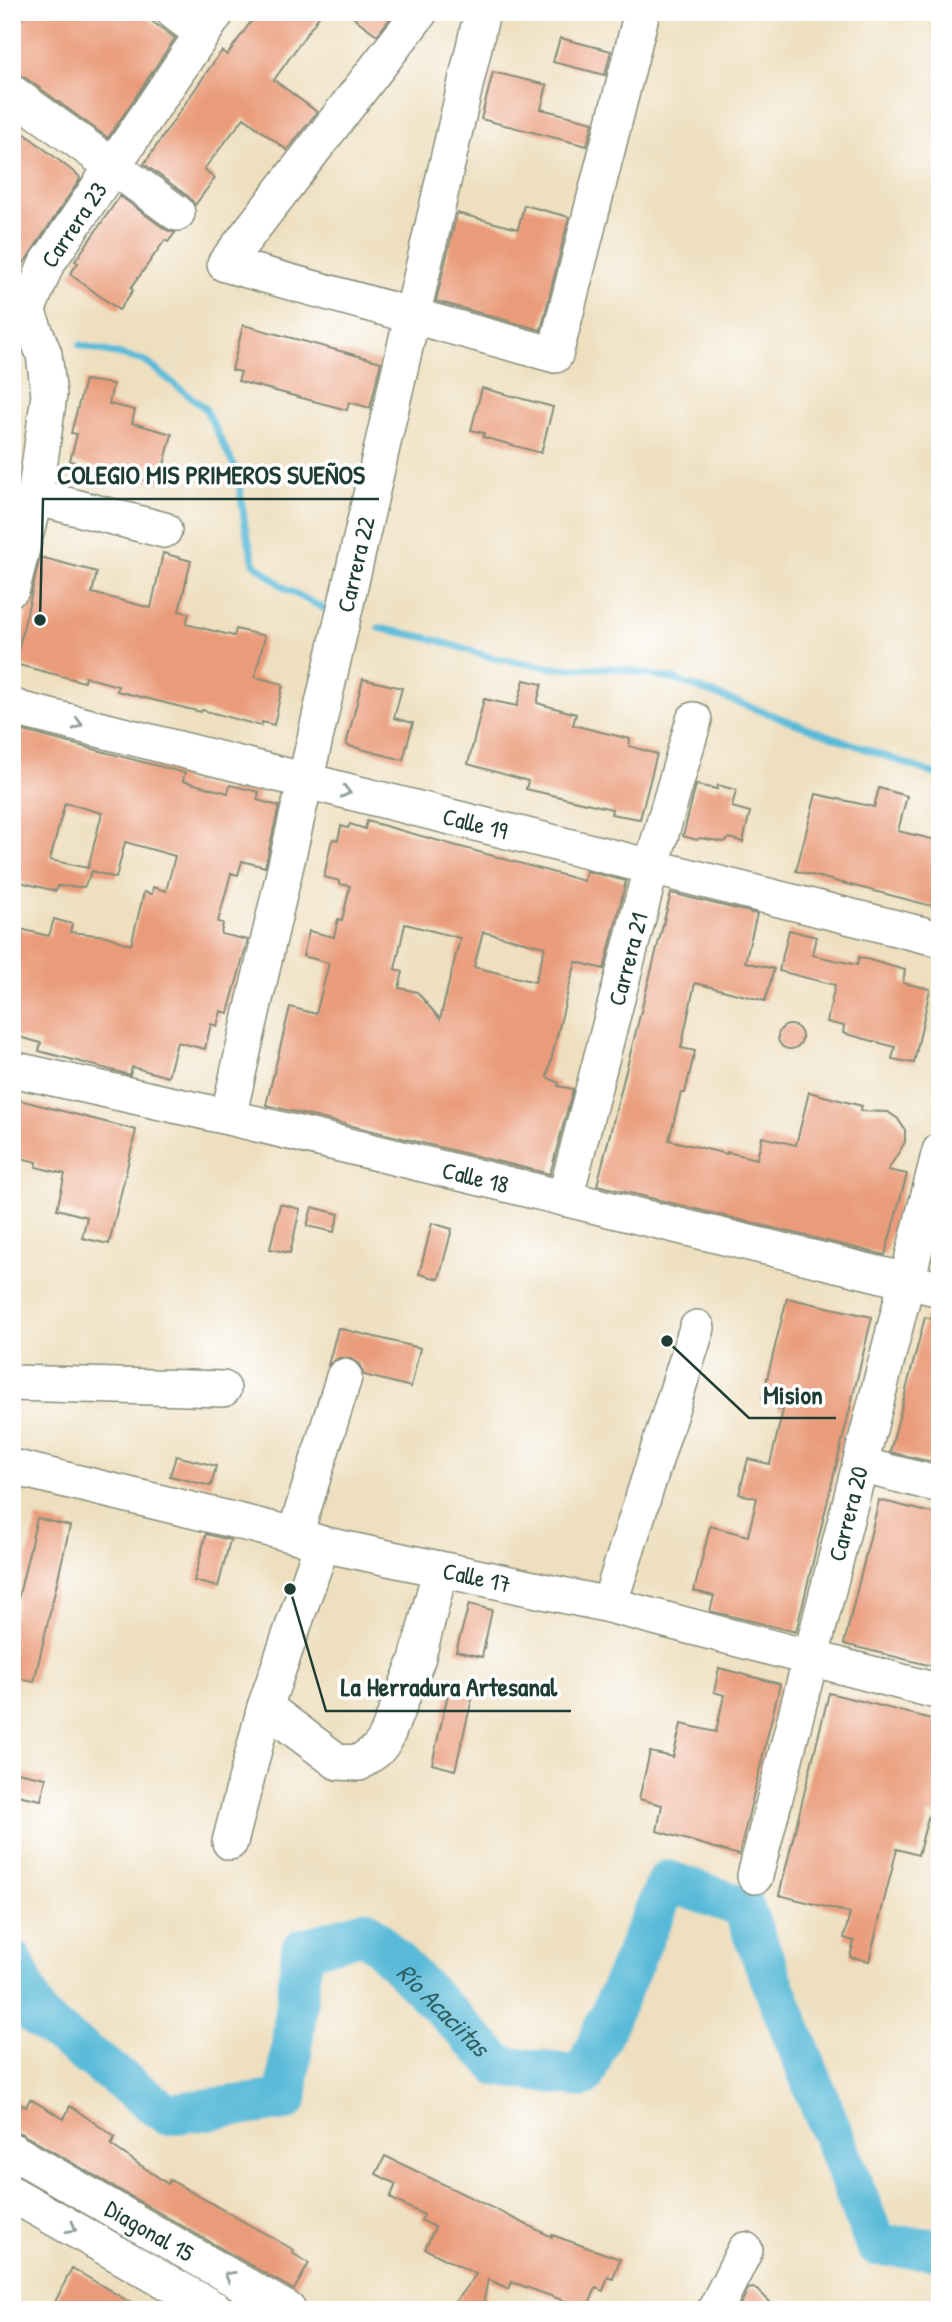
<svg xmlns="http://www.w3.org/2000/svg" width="952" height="2322" font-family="'Patrick Hand',sans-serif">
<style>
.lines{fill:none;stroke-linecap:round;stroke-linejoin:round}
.stream{stroke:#59bad8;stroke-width:7}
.river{stroke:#59bad8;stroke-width:42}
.building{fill:#ea9c7a;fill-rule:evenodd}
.minor-casing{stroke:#868e7a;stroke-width:38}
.minor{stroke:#fff;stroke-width:35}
.oneway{stroke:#8f9e9a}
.labels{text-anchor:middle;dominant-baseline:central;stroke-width:7;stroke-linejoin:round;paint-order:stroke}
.street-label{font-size:24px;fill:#1f3d34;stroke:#fff}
.water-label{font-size:26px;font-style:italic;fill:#306265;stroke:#fff}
.leader{fill:none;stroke:#1f3d34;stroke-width:2.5}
.callout-dot{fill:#1f3d34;stroke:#fff;stroke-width:2.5}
.callout-label{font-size:26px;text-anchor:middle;font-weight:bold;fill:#1f3d34;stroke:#fff;stroke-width:7;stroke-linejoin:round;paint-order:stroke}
</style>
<rect width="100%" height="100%" fill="#fff"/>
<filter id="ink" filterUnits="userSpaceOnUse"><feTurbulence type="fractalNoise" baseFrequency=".0143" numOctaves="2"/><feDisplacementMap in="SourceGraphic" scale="14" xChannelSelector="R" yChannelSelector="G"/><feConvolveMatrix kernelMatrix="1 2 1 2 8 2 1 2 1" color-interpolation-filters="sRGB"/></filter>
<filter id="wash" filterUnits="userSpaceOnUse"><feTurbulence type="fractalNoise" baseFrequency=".00686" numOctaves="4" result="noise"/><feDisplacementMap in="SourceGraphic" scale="28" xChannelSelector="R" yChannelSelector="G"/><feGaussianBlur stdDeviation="1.57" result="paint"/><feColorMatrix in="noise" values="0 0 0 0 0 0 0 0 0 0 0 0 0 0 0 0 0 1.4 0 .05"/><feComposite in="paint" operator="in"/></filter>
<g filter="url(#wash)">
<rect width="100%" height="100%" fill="#eedfbf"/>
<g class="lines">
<path class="stream" d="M80,345L145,361L205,408L238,474L245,526L254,563L286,589L323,608
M379,628L433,639L493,658L554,668H616L676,680L940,776"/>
<path class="river" id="s1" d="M12,1960L37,2017L167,2114L286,2100L302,1950L366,1931L500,2066L583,2077L668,1881L743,1907L876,2245L940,2249"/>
</g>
<g id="blocks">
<path class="building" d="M27,12H139L175,38L108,138L24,77L12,73V32Z
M258,12H322L274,80L317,112L287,150L244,118L204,169L215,178L195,205L189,197L144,164L215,60L222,51L227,55Z
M346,12H387L392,16L377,35Z
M560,38L611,51L605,75L553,62Z
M493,72L547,85L541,109L593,122L587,146L481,119Z
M12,118L24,126L20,130L79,176L80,179L12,281Z
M120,196L165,229L175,233L168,242L165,240L131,288L133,290L119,310L70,274L78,263L75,261Z
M524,205L569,217L541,330L436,301L457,213L518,229Z
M243,325L381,362L370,408L349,402L347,410L238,381L241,372L232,370Z
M85,380L113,384L109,404L135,410L132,423L172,434L159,484L70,461L77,434L71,433Z
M482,388L553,407L541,453L483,437L484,433L471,430Z
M163,553L191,561L179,611L189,613L186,624L234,636L236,629L265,636L255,677L283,684L274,725L262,722L261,726L202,710L201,712L117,691L118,686L85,677L84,682L15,664L40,557L97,572L92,593L151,608Z
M363,679L402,688L394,718L413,723L403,760L346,745Z
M524,680L542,684L537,703L576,714L573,725L630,739L629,746L657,754L640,819L611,814L612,809L526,789L528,781L468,764L484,699L517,706Z
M12,728L185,773L183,781L228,793L230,785L259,792L257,800L279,806L265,867L242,861L238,875L231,873L218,922L223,923L221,934L248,940L228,1013L221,1011L217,1026L211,1024L205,1049L177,1042L168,1077L132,1067L130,1075L39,1051L41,1043L12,1035V927L49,936L54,919L72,924L70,932L106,936L131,945L144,892L152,894L153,887L166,891L175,856L125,842L116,878L92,871L84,887L58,886L56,891L12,880ZM65,803L102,813L88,868L50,860Z
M696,785L717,789L718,785L736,790L732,807L750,812L743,842L730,838L724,842L700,838L697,840L683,836Z
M879,788L907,796L898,831L940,841V908L796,871L816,794L874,807Z
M367,821L584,881L586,871L626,881L604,969L576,962L568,991L547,1077L559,1083L558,1086L573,1089L550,1174L266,1105L290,1007L316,1014L329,963L303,956L309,931L334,937L338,919L342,920L350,886L340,884V881L324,877L331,843L333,839L338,840L341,826L348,828L350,824L365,829ZM405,924L460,938L440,1019L417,992L399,988L403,972L395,969ZM483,932L545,947L535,982L474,967Z
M671,893L757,914L745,962L774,969L765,1001L695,983L681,1048L695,1051L685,1093H681L669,1140L727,1154V1152L757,1159L762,1137L796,1145L809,1092L862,1106L860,1111L888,1112L898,1119L905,1130V1142L888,1170L907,1174L885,1255L597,1185Z
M789,930L816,937L812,955L857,965L859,957L905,970L903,983L930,989L914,1063L892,1059L895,1047L843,1033L844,1026L827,1022L835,985L779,971Z
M778 1037a12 12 0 1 1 24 0a12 12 0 1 1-24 0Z
M12,1098L136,1130L109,1244L82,1238L87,1217L57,1209L65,1174L36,1167L37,1162L12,1156Z
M280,1204L300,1209L290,1253L270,1249Z
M312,1207L339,1214L334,1232L307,1226Z
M432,1223L452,1229L439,1279L419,1274Z
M787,1298L872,1317L796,1632L710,1611L714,1596L694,1591L710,1526L748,1536L757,1498L739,1494L748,1459L770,1464L783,1410L778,1409L780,1403L762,1399Z
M925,1317L940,1321V1464L890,1452Z
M338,1328L420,1348L411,1387L364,1375L359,1364L349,1358H339L328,1365Z
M176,1456L216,1466L211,1486L170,1476Z
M879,1500L940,1515V1668L844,1644Z
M37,1518L70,1526L34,1682L12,1677V1625Z
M206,1534L230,1540L218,1587L194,1581Z
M469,1604L492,1610L482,1657L456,1651Z
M719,1668L780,1684L739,1855L657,1831L662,1805L639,1799L650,1752L673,1757L681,1724L716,1732L724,1695L714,1692Z
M449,1689L473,1695L455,1770L432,1764Z
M829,1693L940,1721V1817L929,1814L918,1855L897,1849L869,1961L850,1957L854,1941L844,1938L850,1913L779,1895Z
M12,1771L46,1778L41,1800L12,1794Z
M12,2099L26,2107L30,2099L64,2119L70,2106L115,2137L111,2145L168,2184L170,2180L294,2250L292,2253L309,2263L294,2290L22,2134L12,2130Z
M385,2156L552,2237V2235L620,2259L613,2279L608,2277L603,2291L596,2288L587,2309L512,2282L509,2289L488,2279L482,2310H449L476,2274L425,2249L435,2227L421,2220L424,2215L390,2198L396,2184L376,2174Z
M72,2268L82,2274L143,2310H51Z
M753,2288L760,2292L778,2310H738L748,2289Z"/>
</g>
</g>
<g filter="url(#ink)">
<use href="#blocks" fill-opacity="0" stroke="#868e7a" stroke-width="2"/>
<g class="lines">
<defs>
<g id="minor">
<path d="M174,12L202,33"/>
<path d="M420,12L225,264L555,355L642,12"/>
<path d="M12,93L177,213"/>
<path d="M35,497L164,530"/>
<path id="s2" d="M12,588L35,497L49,395L44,354L27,311L46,265L217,12"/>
<path id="s3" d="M12,706L22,710L940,939"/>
<path id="s4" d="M12,1069L228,1117L940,1289"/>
<path id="s5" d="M228,1117L482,12"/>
<path id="s6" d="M565,1198L651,868L694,720"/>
<path d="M12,1383L223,1389"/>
<path d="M860,1465L940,1485"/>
<path id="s7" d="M12,1467L295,1535L322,1544L609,1605L940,1692"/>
<path d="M295,1535L344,1377"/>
<path d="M609,1605L697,1328"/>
<path d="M265,1707L338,1762L359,1763L377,1750L385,1740L417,1660L440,1571"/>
<path d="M230,1842L265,1707L322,1544"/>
<path id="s8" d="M755,1876L940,1151"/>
<path id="s9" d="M12,2151L288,2310"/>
<path d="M12,2194L216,2310"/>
<path d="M715,2310L745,2250"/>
</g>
</defs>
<use href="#minor" class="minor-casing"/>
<use href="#minor" class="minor"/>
</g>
<defs><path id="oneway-chevron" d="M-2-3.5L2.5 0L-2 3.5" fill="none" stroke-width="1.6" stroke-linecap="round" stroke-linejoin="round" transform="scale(1.75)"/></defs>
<g class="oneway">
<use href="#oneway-chevron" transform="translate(78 724) rotate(14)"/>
<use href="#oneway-chevron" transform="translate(346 792) rotate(14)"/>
<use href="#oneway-chevron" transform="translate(72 2228) rotate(30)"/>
<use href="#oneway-chevron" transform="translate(229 2276) rotate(-150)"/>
</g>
</g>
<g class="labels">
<g class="street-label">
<text stroke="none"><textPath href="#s2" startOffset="383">Carrera 23</textPath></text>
<text stroke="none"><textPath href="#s5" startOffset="567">Carrera 22</textPath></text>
<text stroke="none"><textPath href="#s3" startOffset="478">Calle 19</textPath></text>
<text stroke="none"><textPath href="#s6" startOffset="247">Carrera 21</textPath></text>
<text stroke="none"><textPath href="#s4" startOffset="476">Calle 18</textPath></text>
<text stroke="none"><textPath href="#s8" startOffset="374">Carrera 20</textPath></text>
<text stroke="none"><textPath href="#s7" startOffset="478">Calle 17</textPath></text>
<text stroke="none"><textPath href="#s9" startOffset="159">Diagonal 15</textPath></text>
</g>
<g class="water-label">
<text stroke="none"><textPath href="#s1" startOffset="672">Río Acaciitas</textPath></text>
</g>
</g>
<path class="leader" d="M40 620L43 499H379M667 1341L749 1418H836M290 1589L326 1711H571"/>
<g class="callout-dot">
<circle cx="40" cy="620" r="7"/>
<circle cx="667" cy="1341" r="7"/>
<circle cx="290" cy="1589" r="7"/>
</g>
<g class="callout-label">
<text x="211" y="484">COLEGIO MIS PRIMEROS SUEÑOS</text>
<text x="793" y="1404">Mision</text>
<text x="449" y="1696">La Herradura Artesanal</text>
</g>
<rect width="952" height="2322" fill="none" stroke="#fff" stroke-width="42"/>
</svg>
